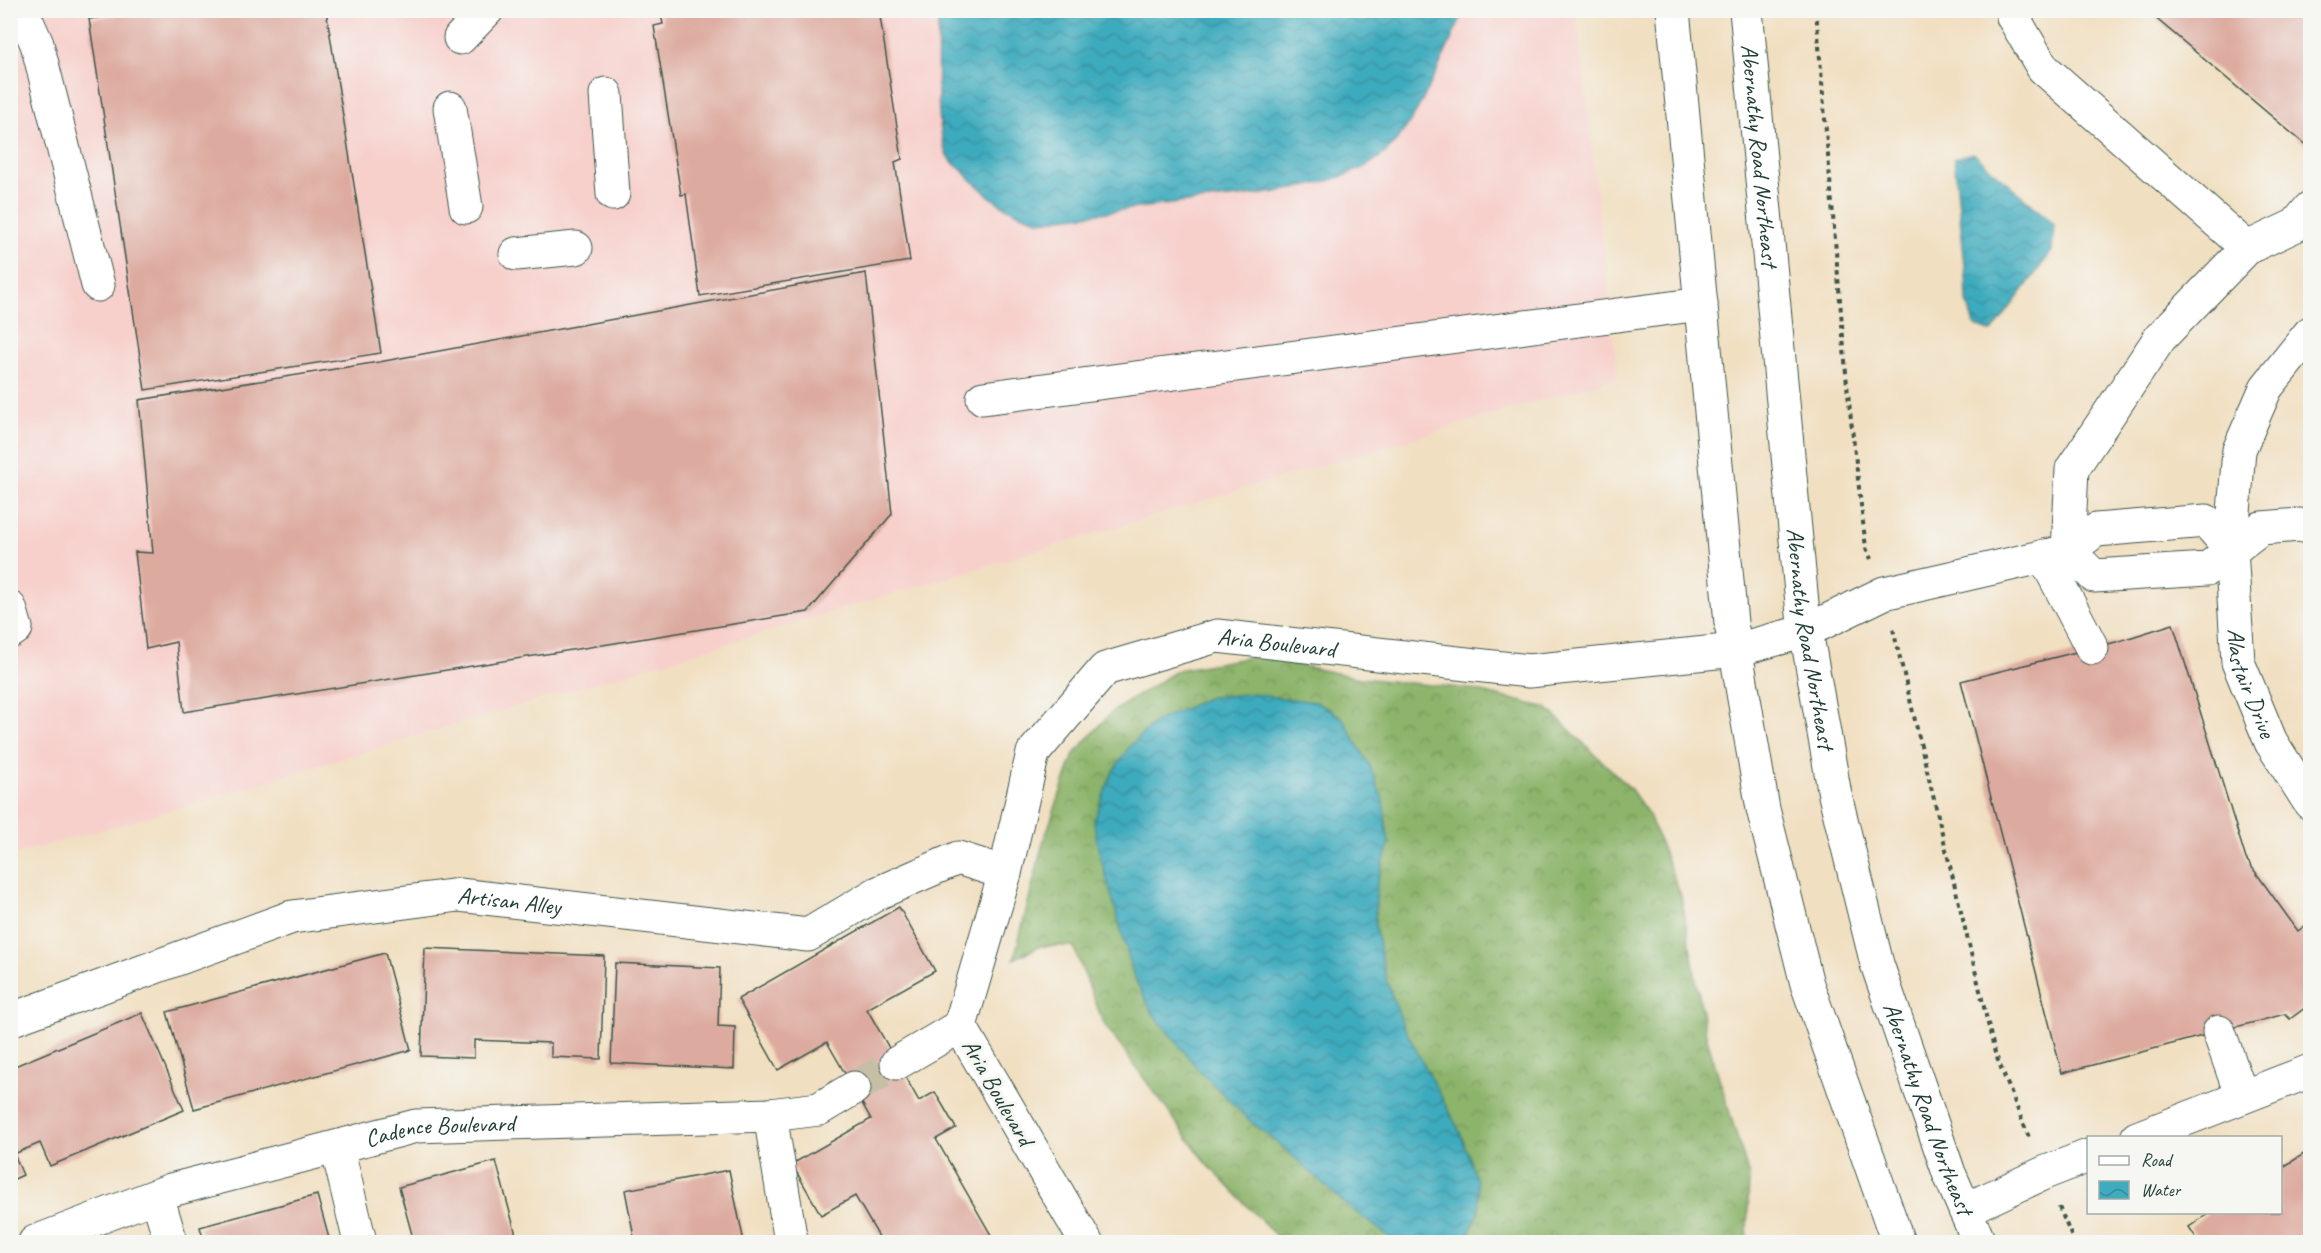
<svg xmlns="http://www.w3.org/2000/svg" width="2321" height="1253" font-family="Caveat,sans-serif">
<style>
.built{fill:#f7d0cc}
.forest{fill:url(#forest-crowns);stroke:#56784f;stroke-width:1.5}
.water{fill:url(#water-waves);stroke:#2e7479;stroke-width:1.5}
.building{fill:#ddaa9f}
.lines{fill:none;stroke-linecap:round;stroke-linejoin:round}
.minor-tunnel{stroke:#c7bfa5;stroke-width:33;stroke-dasharray:33 16;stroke-linecap:butt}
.minor-casing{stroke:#3e5549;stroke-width:35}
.major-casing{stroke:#3e5549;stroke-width:35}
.path{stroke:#3e5549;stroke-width:4;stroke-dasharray:4.5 4.5;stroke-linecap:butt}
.minor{stroke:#fff;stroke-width:33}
.major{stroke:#fff;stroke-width:33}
.labels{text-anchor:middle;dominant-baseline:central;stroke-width:6;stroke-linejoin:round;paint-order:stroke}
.street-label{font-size:24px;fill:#1f3d34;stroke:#f6f6f2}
</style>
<defs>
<pattern id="forest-crowns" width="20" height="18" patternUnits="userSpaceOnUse" patternTransform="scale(1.5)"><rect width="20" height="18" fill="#8cb46a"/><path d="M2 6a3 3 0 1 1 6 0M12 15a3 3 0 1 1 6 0" fill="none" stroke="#729458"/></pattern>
<pattern id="water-waves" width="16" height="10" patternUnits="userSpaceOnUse" patternTransform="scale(1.5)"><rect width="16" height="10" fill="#3eabbe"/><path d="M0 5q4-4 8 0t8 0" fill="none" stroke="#338c9b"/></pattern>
</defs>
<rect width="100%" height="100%" fill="#f6f6f2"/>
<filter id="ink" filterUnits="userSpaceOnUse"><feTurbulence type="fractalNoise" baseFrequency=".0167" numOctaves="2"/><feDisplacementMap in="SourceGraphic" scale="12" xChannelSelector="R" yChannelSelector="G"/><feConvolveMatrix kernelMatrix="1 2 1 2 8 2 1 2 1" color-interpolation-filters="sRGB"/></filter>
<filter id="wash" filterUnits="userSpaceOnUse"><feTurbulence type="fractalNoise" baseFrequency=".008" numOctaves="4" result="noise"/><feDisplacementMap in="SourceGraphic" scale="24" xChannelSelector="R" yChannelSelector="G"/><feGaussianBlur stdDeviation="1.35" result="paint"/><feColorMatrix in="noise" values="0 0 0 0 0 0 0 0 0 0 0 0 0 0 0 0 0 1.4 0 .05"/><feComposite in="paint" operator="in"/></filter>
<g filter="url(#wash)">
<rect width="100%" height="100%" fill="#f1dfc1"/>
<path class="built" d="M11,11H1576L1618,377L123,824L11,855Z"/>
<path class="forest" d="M1256,656L1360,678L1470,689L1547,708L1630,788L1649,815L1681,896L1706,1035L1749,1176L1747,1237L1742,1242H1282L1207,1164L1104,1024L1073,946H1040L1014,959L1043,843L1074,754L1112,712L1178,670Z"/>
<path class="water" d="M938,11V10L1464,11C1445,52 1418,122 1385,153C1340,193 1231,197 1171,204C1128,209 1084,215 1041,221C1004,210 991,200 965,173C960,168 952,163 948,157C934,131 938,42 938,11Z
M1973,153L2054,224L2052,251L1992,332L1974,325L1967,302L1966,276L1954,158Z
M1250,694L1316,702L1342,717L1370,766L1383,800L1389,844L1377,883L1375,925L1386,979L1403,1025L1460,1132L1477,1181L1479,1210L1469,1234L1461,1242H1396L1349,1207L1289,1153L1249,1120L1198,1069L1152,1012L1134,977L1097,844L1094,820L1112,773L1130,746L1155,722L1210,697Z"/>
<g id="blocks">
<path class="building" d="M157,10H326L381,353L145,390L89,19Z
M660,10H879L902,159L895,162L910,261L700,296L686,194L681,195L654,26L663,24Z
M2146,10H2310V145L2308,147Z
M866,273L892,514L808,612L184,712L176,642L146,649L135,552L153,553L139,400L379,362Z
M2173,624L2246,859L2298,931L2306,925L2310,931V1004L2290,1019L2285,1014L2062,1073L1961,681L2116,642Z
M899,907L935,971L867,1009L919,1101L935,1092L956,1128L936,1139L995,1242H882L855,1196L821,1215L792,1164L871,1119L827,1042L778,1070L738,999Z
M425,948L604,956L601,1059L551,1057V1043L474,1040V1058L421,1056Z
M385,953L411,1050L194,1109L167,1012Z
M615,963L720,968L718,1026L735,1027L734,1069L611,1063Z
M142,1013L184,1110L50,1166L40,1143L14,1154L23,1175L10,1181V1068Z
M2310,1150V1242H2199L2189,1227L2211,1212H2280V1169Z
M496,1161L518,1242H414L399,1187Z
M729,1170L744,1242H635L625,1190Z
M317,1195L330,1242H204L200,1227Z"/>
</g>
</g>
<g filter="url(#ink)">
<use href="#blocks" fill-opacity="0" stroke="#3e5549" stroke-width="1.5"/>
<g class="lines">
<path class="minor-tunnel" d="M854,1088L897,1063"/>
<defs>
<g id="minor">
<path d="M22,10L37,44L98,285"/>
<path d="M2014,10L2013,17L2043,68L2247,248"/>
<path d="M460,38L487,10"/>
<path d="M606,94L613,194"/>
<path d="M450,108L466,207"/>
<path d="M516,254L576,248"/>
<path id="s1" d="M2310,333L2266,388L2239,450L2231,549L2238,662L2271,742L2310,803"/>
<path d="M983,398L1701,304"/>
<path d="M2231,549L2206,521L2096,530L2068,551L2094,576L2207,569L2261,528L2300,525L2310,528"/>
<path d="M2044,556L2092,648"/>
<path d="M10,608L16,628L10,632"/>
<path id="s2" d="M10,1020L292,917L459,895L808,935L878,893L958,858L1005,873"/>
<path d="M2219,1032L2242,1097"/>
<path d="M897,1063L960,1026"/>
<path d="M770,1115L791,1242"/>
<path d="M2137,1138L2310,1071"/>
<path d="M337,1147L360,1242"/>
<path d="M157,1196L171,1242"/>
<path d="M1965,1210L2044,1173L2088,1156"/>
<path id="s3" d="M35,1242L171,1190L416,1126L770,1115L819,1109L854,1088"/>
<path id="s4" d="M1086,1242L960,1026L1005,873L1033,753L1105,669L1217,636L1529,671L1736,650L1806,631L1884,593L2068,551L2072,469L2160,338L2247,248L2296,225L2310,208"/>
</g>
<g id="major">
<path d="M1673,10L1731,623L1763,809L1807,984L1898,1242"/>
<path id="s5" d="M1746,10L1803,614L1835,795L1877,964L1949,1173L1979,1242"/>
</g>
</defs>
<use href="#minor" class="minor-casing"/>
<use href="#major" class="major-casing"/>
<path class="path" d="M1816,10L1847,385L1866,548L1871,559
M1893,629L1995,1053L2030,1140
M2059,1207L2074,1242"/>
<use href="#minor" class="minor"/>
<use href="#major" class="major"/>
</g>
</g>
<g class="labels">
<g class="street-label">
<text stroke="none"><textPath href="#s5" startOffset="146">Abernathy Road Northeast</textPath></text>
<text stroke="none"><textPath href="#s5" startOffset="632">Abernathy Road Northeast</textPath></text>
<text stroke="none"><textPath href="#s4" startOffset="820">Aria Boulevard</textPath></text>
<text stroke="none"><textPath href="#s1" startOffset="374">Alastair Drive</textPath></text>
<text stroke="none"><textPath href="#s2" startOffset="519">Artisan Alley</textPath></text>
<text transform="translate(998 1092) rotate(60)">Aria Boulevard</text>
<text stroke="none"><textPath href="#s5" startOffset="1118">Abernathy Road Northeast</textPath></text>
<text stroke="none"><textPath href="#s3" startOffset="422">Cadence Boulevard</textPath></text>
</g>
</g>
<rect width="2321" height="1253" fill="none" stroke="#f6f6f2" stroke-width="36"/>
<rect x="2087" y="1136" width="195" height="78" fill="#f6f6f2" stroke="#a0aca6" stroke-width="1.5"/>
<rect x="2099" y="1156" width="30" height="9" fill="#ffffff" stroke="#a0aca6" stroke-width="1.5"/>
<text x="2141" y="1166" font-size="18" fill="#1f3d34">Road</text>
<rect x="2099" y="1181" width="30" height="18" fill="url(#water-waves)" stroke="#a0aca6" stroke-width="1.5"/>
<text x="2141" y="1196" font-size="18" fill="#1f3d34">Water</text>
</svg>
